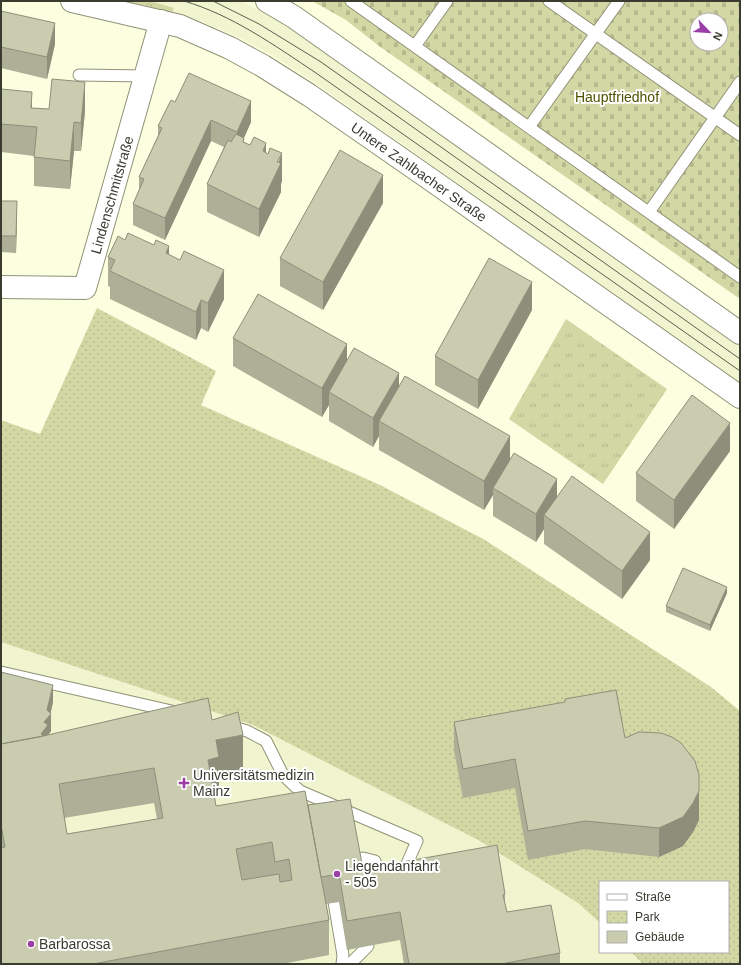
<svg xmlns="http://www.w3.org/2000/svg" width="741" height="965" font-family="Arial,sans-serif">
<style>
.built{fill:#f1f5cf}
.grass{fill:url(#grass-tufts)}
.cemetery{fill:url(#cemetery-stones);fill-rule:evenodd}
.park{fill:url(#park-dots)}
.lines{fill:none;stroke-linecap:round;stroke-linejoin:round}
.service-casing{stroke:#909276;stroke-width:13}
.minor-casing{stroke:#909276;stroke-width:24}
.tertiary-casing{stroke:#909276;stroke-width:24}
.service{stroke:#fff;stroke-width:11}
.minor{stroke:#fff;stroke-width:22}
.tertiary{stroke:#fff;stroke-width:22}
.tram{stroke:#5b5e4f;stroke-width:1}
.wall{fill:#adaf96;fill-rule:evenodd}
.shaded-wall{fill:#8d8f7a}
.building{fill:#c9ccae;stroke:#8d8f7a;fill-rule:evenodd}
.poi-dot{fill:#9a3ea8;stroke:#fff;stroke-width:1.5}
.labels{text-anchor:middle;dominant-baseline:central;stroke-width:4;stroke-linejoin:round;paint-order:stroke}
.park-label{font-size:14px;fill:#4f5100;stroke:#fff}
.street-label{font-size:14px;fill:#3a3c30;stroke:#fff}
.poi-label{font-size:14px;fill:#3a3c30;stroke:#fff;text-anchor:start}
</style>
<defs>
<pattern id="grass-tufts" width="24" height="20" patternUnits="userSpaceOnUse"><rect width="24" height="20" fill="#d2d7a4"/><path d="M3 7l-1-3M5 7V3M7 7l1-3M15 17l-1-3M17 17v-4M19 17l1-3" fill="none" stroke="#b5b98e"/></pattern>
<pattern id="cemetery-stones" width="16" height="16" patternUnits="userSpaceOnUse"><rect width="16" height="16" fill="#d2d7a4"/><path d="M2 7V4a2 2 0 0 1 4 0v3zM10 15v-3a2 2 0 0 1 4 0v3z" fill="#b5b98e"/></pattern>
<pattern id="park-dots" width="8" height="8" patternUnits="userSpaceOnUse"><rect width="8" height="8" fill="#d2d7a4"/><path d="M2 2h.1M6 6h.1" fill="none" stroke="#b5b98e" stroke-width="1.8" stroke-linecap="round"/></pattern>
</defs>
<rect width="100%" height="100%" fill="#fbffe0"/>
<path class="built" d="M120,1H242L296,31L740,346V382L311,80L274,56L234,35L202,22L148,6Z
M1,642L253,725L480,841L578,903L600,923V952H631L643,964H1Z"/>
<path class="grass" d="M120,1H150L174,8L172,13L148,6Z
M566,319L667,389L603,484L509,419Z"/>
<path class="cemetery" d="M312,1H740V299L379,46L346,20ZM697,20H721V44H697Z"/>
<path class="park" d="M97,308L216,371L201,405L380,485L485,540L711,687L740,711V964H643L631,952H728V882H600V923L578,903L480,841L253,725L1,642V420L40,434Z"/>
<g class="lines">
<defs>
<path id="service" d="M351,1L740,277
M549,1L740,135
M415,46L447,1
M79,75L146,76
M529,127L619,1
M649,212L740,82
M1,672L176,712
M227,725L247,731L266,741L283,775L300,791L417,841L402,875
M356,860L363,858L375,861L379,873L378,880
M334,902L343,955L342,964
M350,964L368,946"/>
<path id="minor" d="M1,287L85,288L161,21"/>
<path id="tertiary" d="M72,1L180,26L230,48L263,66L309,95L430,179L740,397
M267,1L294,17L740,333"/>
</defs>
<use href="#service" class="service-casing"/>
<use href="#minor" class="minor-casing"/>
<use href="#tertiary" class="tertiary-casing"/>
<use href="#service" class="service"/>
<use href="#minor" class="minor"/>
<use href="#tertiary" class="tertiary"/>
<path class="tram" d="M184,1C232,15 274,45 316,73L740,371
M213,1L259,24L321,62L740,359"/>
</g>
<path class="wall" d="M1,11L55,44L47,79L1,68Z
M1,89L32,108L49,109L85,111L81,151H74L70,189L34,186V156L1,152Z
M175,102L251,122L244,138V142L266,153L282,181L281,184V192L259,237L207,212V184L224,147L211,141L165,240L133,225V204L139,190V177L158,136V126Z
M1,201L17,218L16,253L1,252Z
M383,203L323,310L280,286V258Z
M125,240L169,255L224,299L208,332L201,328L196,340L110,299V287L108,286V257Z
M532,310L478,409L435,385V356Z
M233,338L347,361L399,387L510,460L557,497L650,560L622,599L544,544V529L536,542L493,516V495L484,510L379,450V436L373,447L329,421V405L322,417L233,366Z
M730,451L674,529L636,501V473Z
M727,593L710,631L666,612V606Z
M1,672L53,702L50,713L51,731L48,735L212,720L243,770L219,775V792L214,793L216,806L308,805L363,869L505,894V907L507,912L560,953V964H404L400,940L347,950L339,902L326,904L329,920V955L282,964H1ZM154,803L157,819L67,834L64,818Z
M454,722L625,738L699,820L693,832L683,846L659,857L585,849L528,860L515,788L463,798L454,750Z"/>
<path class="shaded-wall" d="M55,23V44L47,79V57Z
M85,82V111L81,151V123Z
M32,92V120L31,108Z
M251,101V122L237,153V132Z
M211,120V141L165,240V218Z
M74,122V151L70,189V161Z
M266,143V172L263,151Z
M282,153V181L281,184V192L259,237V209Z
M383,175V203L323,310V282Z
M17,201V218L16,253V236Z
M169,246V275L166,253Z
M224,270V299L208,332V303Z
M532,282V310L478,409V380Z
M201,300V328L196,340V312Z
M347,344V373L329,392V405L322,417V388Z
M399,373V402L379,421V436L373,447V418Z
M730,423V451L674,529V500Z
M510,436V465L493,488V495L484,510V481Z
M557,479V507L544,515V529L536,542V514Z
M650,532V560L622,599V571Z
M727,587V593L710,631V625Z
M53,685V702L50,716L51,714V731L48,735V742L41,734Z
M243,735V770L219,775V792L208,795V760L216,740Z
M699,775V820L693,832L683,846L659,857V828Z"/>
<path class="building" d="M1,11L55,23L47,57L1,47Z
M189,73L251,101L237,132L211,120L165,218L133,204L144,179L139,177L162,128L158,126L171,100L175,102Z
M52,79L85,82L81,123L74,122L70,161L34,157L37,127L1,124V89L32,92L31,108L49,109Z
M236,134L244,138L243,142L250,145L254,137L266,143L263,151L268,154L270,148L282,153L277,162L281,163L259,209L207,184L228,140L231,142Z
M340,150L383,175L323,282L280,258Z
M1,201H17L16,236H1Z
M128,233L154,245L156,240L169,246L166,253L180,260L184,251L224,270L208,303L201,300L196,312L110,271L115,260L108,257L118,236L125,240Z
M489,258L532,282L478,380L435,356Z
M258,294L347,344L322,388L233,338Z
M354,348L399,373L373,418L329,392Z
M405,376L510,436L484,481L379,421Z
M692,395L730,423L674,500L636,473Z
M514,453L557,479L536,514L493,488Z
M572,476L650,532L622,571L544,515Z
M683,568L727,587L710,625L666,606Z
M1,672L53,685L47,710L51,714L44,722L48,725L41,734L43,736L1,744Z
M616,690L625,738L639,732L661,733L672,737L681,743L695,761L699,775V791L693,803L683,817L659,828L585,821L528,831L515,759L463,769L454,722L565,702V699Z
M208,698L212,720L238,712L243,735L216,740L219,757L208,760L216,806L305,791L329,920L93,964H1V848L5,847L1,825V744L39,737ZM154,768L163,818L67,834L59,784ZM272,842L275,862L289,859L292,880L280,882L279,874L242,880L236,849Z
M350,799L363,869L497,845L505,894L503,895L507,912L551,905L560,953L501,964H409L400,912L347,921L339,874L321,877L308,805Z"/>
<g class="poi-dot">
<path d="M182 777h4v4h4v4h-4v4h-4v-4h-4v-4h4z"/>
<circle cx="337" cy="874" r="4"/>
<circle cx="31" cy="944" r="4"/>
</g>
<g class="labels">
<g class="park-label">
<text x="617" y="97">Hauptfriedhof</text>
</g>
<g class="street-label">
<text transform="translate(419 172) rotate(35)">Untere Zahlbacher Straße</text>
<text transform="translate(112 195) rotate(-74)">Lindenschmitstraße</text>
</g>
<g class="poi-label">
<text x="193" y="775">Universitätsmedizin<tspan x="193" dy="16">Mainz</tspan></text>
<text x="345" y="866">Liegendanfahrt<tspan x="345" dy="16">- 505</tspan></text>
<text x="39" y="944">Barbarossa</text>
</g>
</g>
<rect width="741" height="965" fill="none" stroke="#3a3c30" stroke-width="4"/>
<rect x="599" y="881" width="130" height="72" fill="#ffffff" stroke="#b0b1ac"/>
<rect x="607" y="894" width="20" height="6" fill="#ffffff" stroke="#b0b1ac"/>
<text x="635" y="901" font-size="12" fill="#3a3c30">Straße</text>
<rect x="607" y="911" width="20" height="12" fill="url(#park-dots)" stroke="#b0b1ac"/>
<text x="635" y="921" font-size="12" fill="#3a3c30">Park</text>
<rect x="607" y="931" width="20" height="12" fill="#c9ccae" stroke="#b0b1ac"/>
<text x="635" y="941" font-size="12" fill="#3a3c30">Gebäude</text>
<g transform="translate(709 32) rotate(115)"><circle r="19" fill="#ffffff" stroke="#b0b1ac"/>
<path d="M0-3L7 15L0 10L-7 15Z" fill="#9a3ea8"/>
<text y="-6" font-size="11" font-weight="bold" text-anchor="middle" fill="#3a3c30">N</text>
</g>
</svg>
